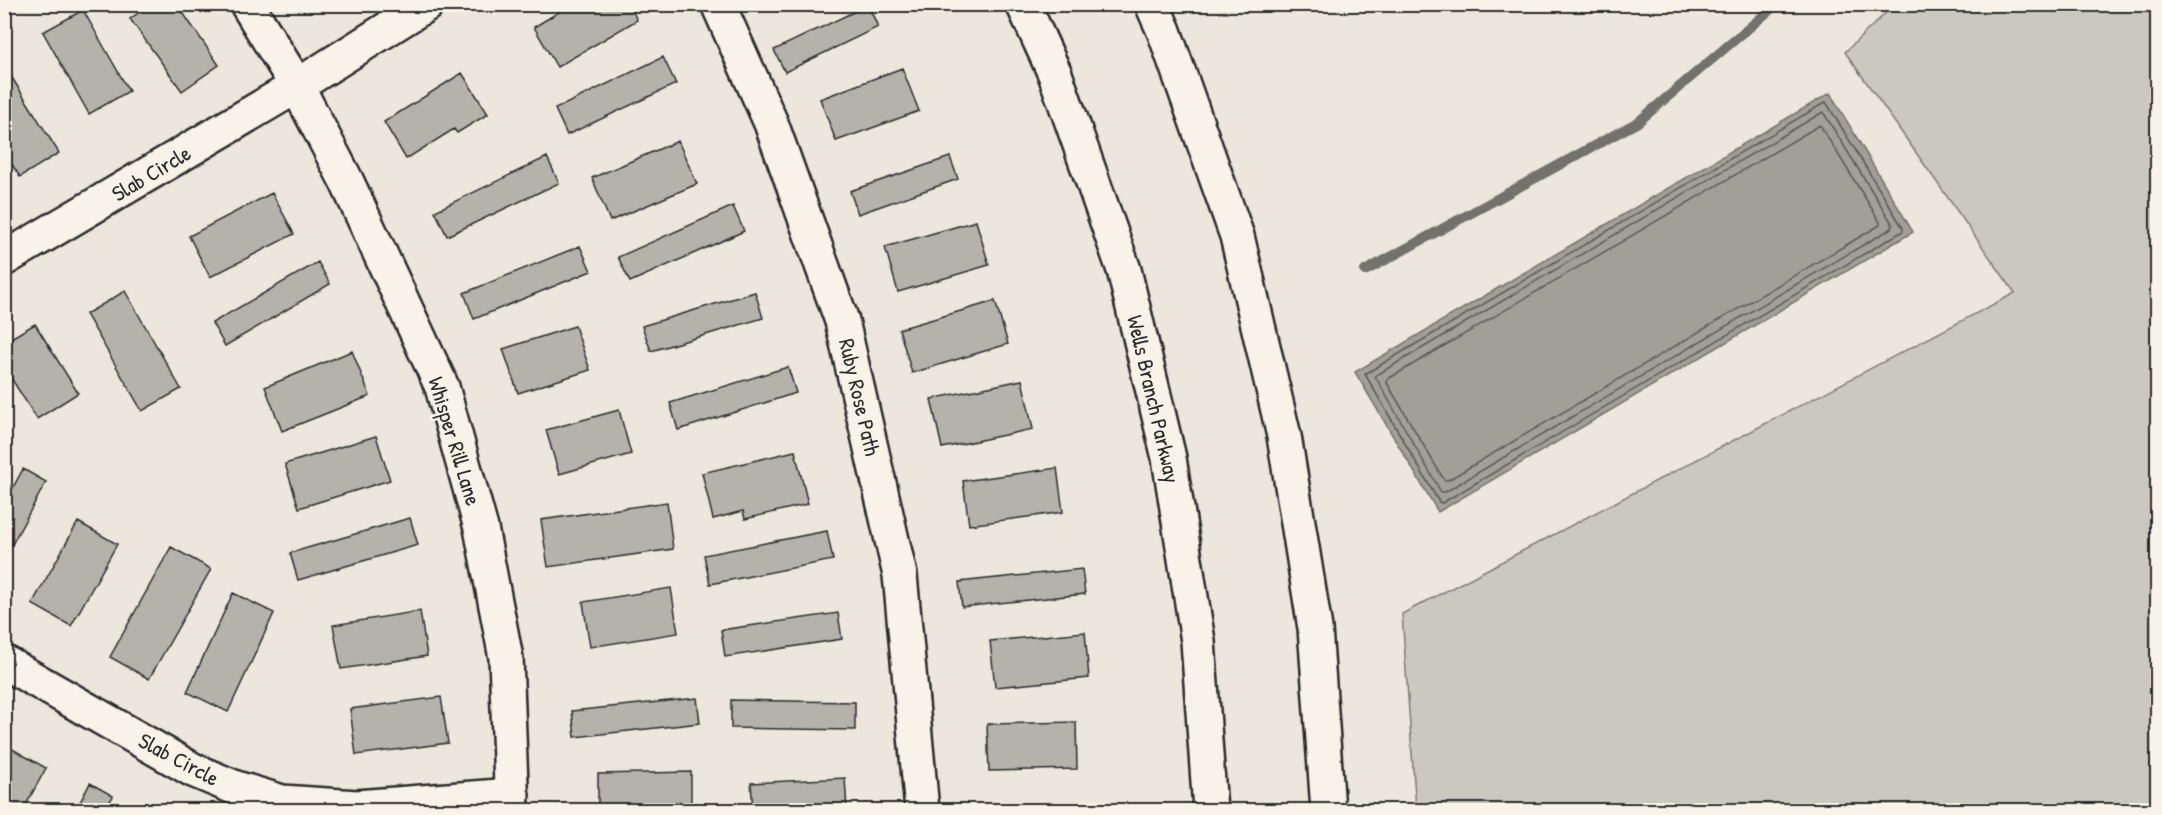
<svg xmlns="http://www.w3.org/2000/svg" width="2162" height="815" font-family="'Patrick Hand',sans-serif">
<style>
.green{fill:#cbc8bf;stroke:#7b7a75;stroke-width:1.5}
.water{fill:#a29f98;stroke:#72716c;stroke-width:1.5}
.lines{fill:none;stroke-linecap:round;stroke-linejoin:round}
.shore{stroke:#5b5957;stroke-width:1.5}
.stream{stroke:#72716c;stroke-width:10}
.building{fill:#b5b2ab;stroke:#2b2b2b;stroke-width:1.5}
.minor-casing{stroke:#2b2b2b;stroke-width:38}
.tertiary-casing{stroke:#2b2b2b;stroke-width:38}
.minor{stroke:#f7f3e8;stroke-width:33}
.tertiary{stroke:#f7f3e8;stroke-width:33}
.labels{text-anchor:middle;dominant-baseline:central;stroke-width:5;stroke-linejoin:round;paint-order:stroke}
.street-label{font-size:22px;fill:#2b2b2b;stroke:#f7f3e8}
</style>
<rect width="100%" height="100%" fill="#ebe7dd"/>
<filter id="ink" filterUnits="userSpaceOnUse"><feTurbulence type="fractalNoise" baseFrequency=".0167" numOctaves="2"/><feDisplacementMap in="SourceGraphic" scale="12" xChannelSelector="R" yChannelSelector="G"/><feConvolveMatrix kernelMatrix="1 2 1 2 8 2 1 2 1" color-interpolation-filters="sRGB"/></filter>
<g filter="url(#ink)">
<path class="green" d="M1894,5H2157V810H1416L1402,614L2015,293L1845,52Z"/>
<path class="water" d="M1830,93L1913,232L1438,512L1355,372Z"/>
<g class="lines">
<path class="shore" d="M1826,102L1903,228V231L1442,503L1439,502L1365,374Z
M1823,112L1893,225L1892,228L1445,492H1441L1375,376Z
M1820,125L1880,222V225L1448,480H1444L1387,383L1388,379Z"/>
<path class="stream" d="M1365,271L1638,122L1777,4"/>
</g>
<path class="building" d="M151,4H177L219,65L182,91L130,19Z
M572,4H629L637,20L557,67L534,27Z
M868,5L878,27L785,72L774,50Z
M83,10L129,91L89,114L43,32Z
M663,57L676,84L567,135L555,109Z
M902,68L919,111L836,141L820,99Z
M9,73L59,153L20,177L4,152V75Z
M462,73L488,114L457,133L454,129L406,159L384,122Z
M678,141L697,184L610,221L592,178Z
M547,157L559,183L447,236L435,211Z
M950,157L958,179L858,214L850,191Z
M272,193L294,234L210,277L189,236Z
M733,206L744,231L630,282L618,257Z
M976,221L989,265L898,292L885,247Z
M580,246L591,271L474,319L464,293Z
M318,262L330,284L225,346L212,323Z
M125,291L181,389L142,411L86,314Z
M755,292L763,318L651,351L642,326Z
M995,301L1008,344L912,373L899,329Z
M35,324L78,393L37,419L4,367V342Z
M575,326L590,370L518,393L503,349Z
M352,351L370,396L282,431L265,387Z
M788,367L796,393L678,430L670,403Z
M1022,380L1033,429L942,448L931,399Z
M619,410L631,454L559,474L546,430Z
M376,436L390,480L299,508L285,464Z
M795,451L808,504L745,519L743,511L713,519L702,473Z
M1057,468L1063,512L969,525L963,481Z
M23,469L46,482L4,559V504Z
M667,502L673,549L548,567L541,520Z
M410,518L418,545L298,580L290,553Z
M78,522L117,544L71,626L32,604Z
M827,531L833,560L710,584L704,555Z
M171,547L211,569L149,679L110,657Z
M1082,569L1085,594L962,607L959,582Z
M671,588L678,633L590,647L583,602Z
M233,593L274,613L228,712L187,692Z
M420,611L427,656L341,669L333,625Z
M838,613L842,639L725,657L721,630Z
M1085,632L1089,678L995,687L990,641Z
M441,697L448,743L356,755L350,709Z
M697,698L700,723L575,737L572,711Z
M731,700L855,702V730L731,728Z
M1076,722L1077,769L989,771L987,724Z
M7,746L46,768L23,810H4V751Z
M691,772V810H598V774Z
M845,778L847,810H753L751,783Z
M90,783L113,796L105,810H76Z
M1007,805L1102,806V810H1007Z"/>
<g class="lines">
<defs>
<path id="minor" d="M247,4L297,86L346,180L442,387L481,528L506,658L512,810
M718,4L771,123L842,321L900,575L922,810
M4,259L297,86L427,4
M4,662L193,770L236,788L282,802L357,807L512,795"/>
<path id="tertiary" d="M1023,4L1055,74L1124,270L1169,458L1198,641L1210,810
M1152,4L1164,31L1237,236L1284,436L1315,628L1328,810"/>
</defs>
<use href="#minor" class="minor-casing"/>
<use href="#tertiary" class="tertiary-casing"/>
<use href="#minor" class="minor"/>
<use href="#tertiary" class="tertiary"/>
</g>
</g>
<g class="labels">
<g class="street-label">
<text transform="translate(151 173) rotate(-31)">Slab Circle</text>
<text transform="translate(860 397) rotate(77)">Ruby Rose Path</text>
<text transform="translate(1154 399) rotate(77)">Wells Branch Parkway</text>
<text transform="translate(455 441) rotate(73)">Whisper Rill Lane</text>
<text transform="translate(179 759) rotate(28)">Slab Circle</text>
</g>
</g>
<rect width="2162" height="815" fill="none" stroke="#f7f3e8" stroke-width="24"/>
<rect x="12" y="12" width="2138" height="791" fill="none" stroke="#2b2b2b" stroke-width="2" filter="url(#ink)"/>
</svg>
